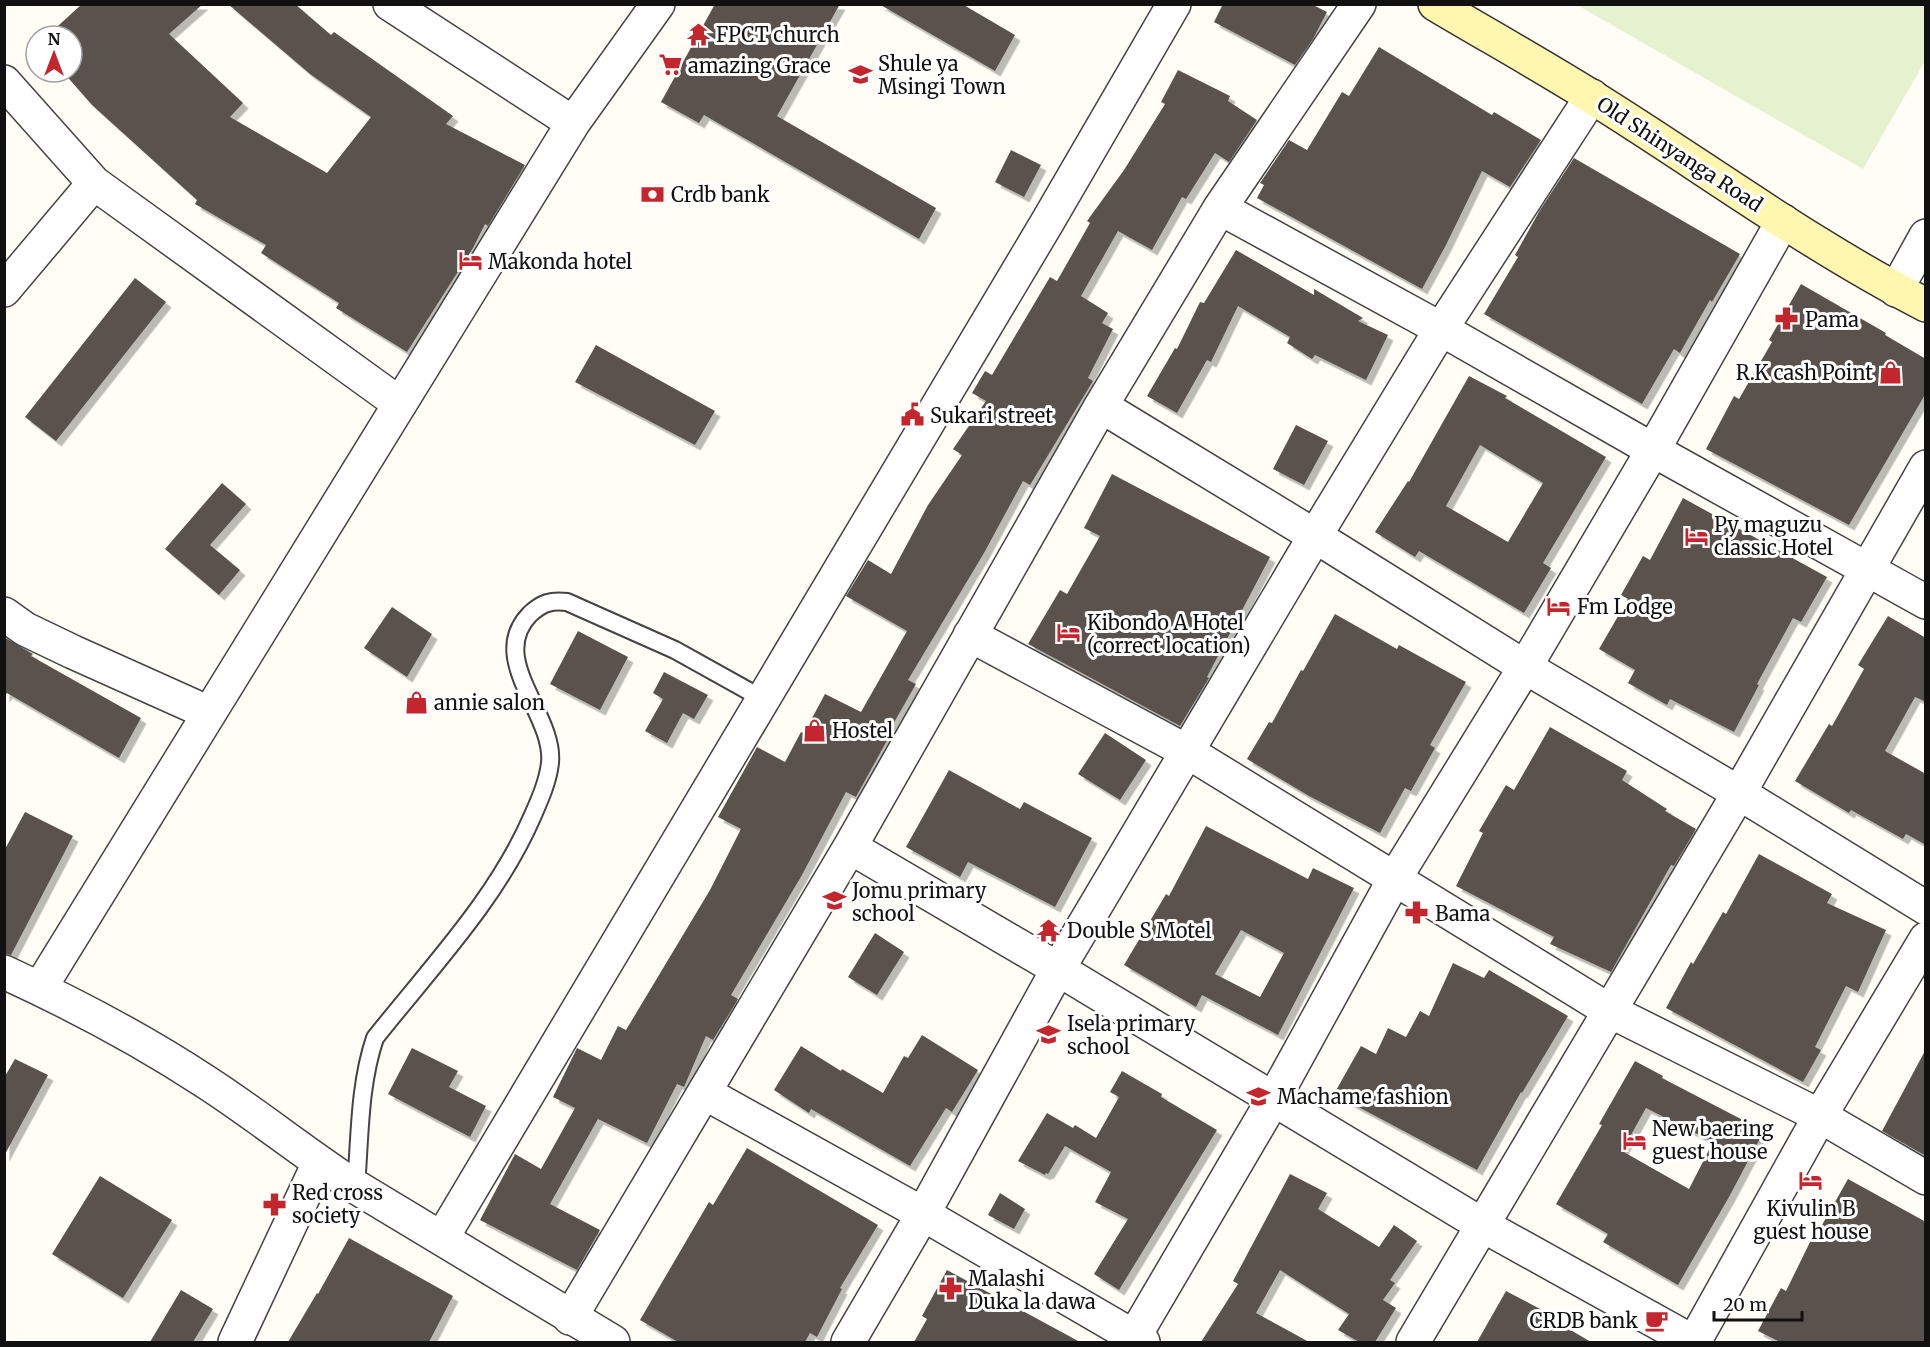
<svg xmlns="http://www.w3.org/2000/svg" width="1930" height="1347" font-family="Merriweather,serif">
<style>
.pitch{fill:#e6f2cf}
.building{fill:#5a524d;fill-rule:evenodd;filter:url(#shadow)}
.lines{fill:none;stroke-linecap:round;stroke-linejoin:round}
.service-casing{stroke:#444;stroke-width:20}
.minor-casing{stroke:#444;stroke-width:36}
.tertiary-casing{stroke:#444;stroke-width:36}
.secondary-casing{stroke:#333;stroke-width:36}
.service{stroke:#fff;stroke-width:16}
.minor{stroke:#fff;stroke-width:33}
.tertiary{stroke:#fff;stroke-width:33}
.secondary{stroke:#fff6b0;stroke-width:33}
.labels{text-anchor:middle;dominant-baseline:central;stroke-width:6;stroke-linejoin:round;paint-order:stroke}
.poi-label{font-size:20px;fill:#111;stroke:#fff;text-anchor:start}
.street-label{font-size:20px;fill:#111;stroke:#fff}
</style>
<defs>
<filter id="shadow"><feDropShadow dx="5.5" dy="5.5" stdDeviation="0" flood-color="#0004"/></filter>
</defs>
<rect width="100%" height="100%" fill="#fffdf5"/>
<path class="pitch" d="M1577,5H1925V61L1863,169Z"/>
<path class="building" d="M82,4H203L169,34L243,103L230,117L327,173L371,117L310,74L228,4H295L331,35L334,32L453,116L446,124L525,165L488,226L485,224L473,248L407,352L336,308L339,303L261,253L266,245L195,204L197,200L92,105L63,72H72V36H47Z
M715,4H840L777,116L936,208L919,239L704,115L699,123L661,102Z
M879,4H962L1015,35L995,71Z
M1223,4H1311L1327,12L1313,39L1295,65L1214,22Z
M1379,47L1492,115L1494,112L1541,140L1510,187L1482,171L1446,245L1422,289L1257,198L1264,185L1260,183L1289,140L1307,150L1342,92L1349,96Z
M1178,70L1230,96L1228,101L1257,120L1229,162L1215,153L1186,199L1182,197L1152,250L1118,231L1081,296L1108,313L1102,323L1113,329L1088,378L1093,381L1030,485L1023,481L984,553L908,680L916,684L888,733L890,735L856,797L846,792L802,875L731,995L738,999L734,1006L713,1040L706,1036L684,1087L677,1084L647,1143L598,1119L550,1204L600,1230L577,1270L480,1220L515,1154L541,1169L575,1108L553,1097L577,1048L601,1060L618,1026L626,1030L710,890L741,829L718,817L757,747L785,762L801,732L804,733L825,694L861,712L907,631L846,596L868,560L891,574L928,505L962,455L953,449L986,401L972,393L985,371L992,375L1050,277L1057,281L1090,223L1087,221L1124,170L1165,104L1161,102Z
M1011,150L1041,165L1024,197L995,182Z
M1574,158L1740,254L1712,302L1710,300L1680,353L1674,349L1642,404L1484,314L1518,257L1515,255L1540,210Z
M1236,250L1314,295V289L1363,318L1358,321L1388,335L1366,380L1315,355L1312,359L1287,343L1290,337L1238,306L1211,362L1207,360L1177,413L1147,396L1175,348L1177,349L1200,302L1204,303Z
M135,278L166,302L56,441L25,417Z
M1801,284L1886,333L1885,335L1926,359V393L1849,525L1706,449L1734,396L1739,399L1772,342L1769,340Z
M596,345L715,411L695,445L575,382Z
M1469,376L1507,396L1505,398L1606,457L1543,563L1551,568L1524,613L1419,551L1415,557L1375,532L1408,481L1409,482ZM1480,445L1543,483L1508,542L1446,506Z
M1296,425L1328,441L1304,485L1273,469Z
M1112,474L1270,557L1207,677L1209,678L1180,726L1028,644L1060,590L1067,594L1100,536L1084,528Z
M222,483L246,504L210,545L240,570L219,595L165,549Z
M1683,498L1827,577L1801,622L1793,618L1757,684L1759,685L1734,732L1670,699L1667,705L1628,683L1635,670L1599,649L1628,599L1621,595L1643,556L1650,560Z
M392,607L432,634L407,677L364,648Z
M1335,614L1397,649L1399,645L1466,682L1430,745L1435,748L1411,791L1405,788L1380,833L1309,796L1247,759L1269,722L1272,723L1301,670L1303,671Z
M1888,616L1926,638V702L1915,697L1885,751L1926,774V845L1906,834L1903,839L1851,810L1849,813L1795,781L1829,724L1832,726L1864,669L1858,665Z
M578,631L628,657L600,710L550,684Z
M4,637L33,654L31,656L141,718L119,758L7,693L4,697Z
M664,672L708,695L694,719L683,713L667,743L645,731L663,699L653,693Z
M1550,727L1627,771L1622,780L1667,809L1665,811L1696,829L1674,866L1671,865L1611,972L1550,944L1554,937L1456,886L1483,833L1479,831L1506,785L1514,790Z
M1105,733L1146,760L1120,800L1078,774Z
M949,770L1020,809L1024,802L1092,838L1055,907L968,862L960,877L906,847Z
M25,812L73,836L11,955L4,954V851Z
M1206,826L1308,879L1313,868L1354,888L1278,1035L1202,995L1196,1007L1124,965L1166,894L1169,896ZM1241,930L1284,953L1260,997L1215,974Z
M1759,854L1832,894L1827,903L1886,930L1858,992L1846,986L1815,1047L1821,1050L1803,1082L1666,1008L1691,962L1693,964L1723,912L1726,914Z
M875,933L904,952L877,995L848,977Z
M1453,963L1484,978L1489,970L1568,1016L1522,1093L1521,1092L1477,1170L1334,1094L1361,1046L1376,1054L1388,1028L1406,1037L1420,1011L1429,1016Z
M922,1035L978,1070L952,1112L946,1108L910,1166L811,1109L809,1113L774,1090L801,1046L841,1071L842,1069L883,1093L904,1056L908,1058Z
M412,1048L458,1071L449,1087L486,1106L470,1137L388,1094Z
M1926,1049V1156L1882,1131Z
M15,1059L48,1075L4,1156V1078Z
M1635,1061L1663,1076L1662,1078L1764,1131L1729,1197L1678,1285L1603,1242L1608,1234L1556,1204L1602,1125L1599,1124ZM1646,1108L1713,1142L1689,1189L1622,1151Z
M1122,1071L1162,1094L1161,1097L1217,1130L1119,1290L1094,1274L1128,1219L1095,1202L1111,1172L1065,1146L1048,1174L1046,1173L1045,1175L1018,1161L1047,1113L1073,1128L1075,1125L1096,1138L1119,1097L1110,1092Z
M747,1148L878,1225L840,1288L842,1289L817,1337L810,1333L805,1342H678L640,1320L709,1202L713,1205Z
M1290,1174L1327,1193L1318,1209L1379,1247L1394,1225L1417,1241L1390,1280L1395,1283L1383,1300L1396,1308L1375,1342H1359L1338,1330L1349,1314L1280,1270L1256,1313L1309,1342H1201L1238,1284L1233,1281Z
M100,1176L172,1220L123,1298L52,1254Z
M1848,1179L1926,1222V1342H1780L1758,1331L1781,1288L1786,1291L1811,1240L1813,1241Z
M1000,1193L1025,1209L1014,1229L988,1215Z
M349,1238L453,1296L429,1342H288L317,1293L318,1294Z
M947,1270L1080,1342H914L927,1319L922,1316Z
M181,1290L213,1309L193,1342H150Z
M1506,1291L1542,1310L1540,1312L1591,1342H1477Z"/>
<g class="lines">
<defs>
<path id="service" d="M356,1187C360,1137 359,1085 375,1038C431,967 497,899 533,815C540,799 548,781 550,763C555,714 486,659 530,614C542,603 551,600 567,602L675,650L763,699"/>
<path id="minor" d="M390,4L573,123
M4,82L94,183L400,404
M1220,208L1441,329L1653,450L1926,602
M4,290L94,183
M1896,290L1926,236
M1101,406L1315,536L1525,667L1739,793L1926,908
M4,614L25,629L73,652L209,713
M970,635L1188,752L1610,1011L1820,1116L1926,1178
M850,847L1058,969L1484,1226L1693,1342
M40,988L573,123L658,4
M705,1093L923,1214L1143,1342
M442,1238L1048,221L1174,4
M570,1318L850,847L1101,406L1220,208L1359,4
M848,1342L923,1214L1058,969L1315,536L1441,329L1592,96
M1131,1342L1273,1100L1395,878L1525,667L1653,450L1783,221
M1413,1342L1739,793L1926,467
M1694,1342L1820,1116L1926,939"/>
<path id="tertiary" d="M4,972C74,1004 142,1040 206,1082C257,1115 305,1154 356,1187L613,1342
M235,1342L319,1163"/>
<path id="secondary" d="M1435,4C1487,35 1541,65 1592,97C1703,166 1809,245 1926,305"/>
</defs>
<use href="#service" class="service-casing"/>
<use href="#minor" class="minor-casing"/>
<use href="#tertiary" class="tertiary-casing"/>
<use href="#secondary" class="secondary-casing"/>
<use href="#service" class="service"/>
<use href="#minor" class="minor"/>
<use href="#tertiary" class="tertiary"/>
<use href="#secondary" class="secondary"/>
</g>
<defs>
<symbol id="temple-bare" viewBox="-9 -9 18 18"><path d="M0-6L5-2H3V0L6.5 2.5H4V6H1.5V3h-3V6H-4V2.5H-6.5L-3 0V-2H-5Z" fill="#c4262e" stroke="#fff" stroke-width="2.5" paint-order="stroke"/></symbol>
<symbol id="supermarket-bare" viewBox="-9 -9 18 18"><path d="M-6-5.5h2.5l.6 2H6L4.5 2H-2.5L-4.4-4H-6ZM-1.5 3.2a1.3 1.3 0 1 0 .1 0ZM3 3.2a1.3 1.3 0 1 0 .1 0Z" fill="#c4262e" stroke="#fff" stroke-width="2.5" paint-order="stroke"/></symbol>
<symbol id="school-bare" viewBox="-9 -9 18 18"><path d="M0-5L7-2L0 1L-7-2ZM-4 1L0 2.5L4 1V4Q0 6-4 4Z" fill="#c4262e" stroke="#fff" stroke-width="2.5" paint-order="stroke"/></symbol>
<symbol id="bank-bare" viewBox="-9 -9 18 18"><path d="M-6-4H6V4H-6ZM0-2.3a2.3 2.3 0 1 0 0 4.6a2.3 2.3 0 1 0 0-4.6Z" fill="#c4262e" stroke="#fff" stroke-width="2.5" paint-order="stroke"/></symbol>
<symbol id="hotel-bare" viewBox="-9 -9 18 18"><path d="M-6-4.5h1.5V1H6V5H4.5V3h-9V5H-6ZM-4 0a1.8 1.8 0 1 1 3.6 0ZM.5 0V-2.5h3Q6-2.5 6 0Z" fill="#c4262e" stroke="#fff" stroke-width="2.5" paint-order="stroke"/></symbol>
<symbol id="pharmacy-bare" viewBox="-9 -9 18 18"><path d="M-2-6h4v4h4v4h-4v4h-4v-4h-4v-4h4Z" fill="#c4262e" stroke="#fff" stroke-width="2.5" paint-order="stroke"/></symbol>
<symbol id="shop-bare" viewBox="-9 -9 18 18"><path d="M-5-2.5h2.3a2.7 3.5 0 0 1 5.4 0H5L5.5 6h-11ZM-1.5-2.5h3a1.5 2.3 0 0 0-3 0Z" fill="#c4262e" stroke="#fff" stroke-width="2.5" paint-order="stroke"/></symbol>
<symbol id="civic-bare" viewBox="-9 -9 18 18"><path d="M-.6-6.5H3V-4.5H.6V-3L4-1V1h2V6H-6V1h2V-1L-.6-3ZM-1.2 2.5V6h2.4V2.5Z" fill="#c4262e" stroke="#fff" stroke-width="2.5" paint-order="stroke"/></symbol>
<symbol id="cafe-bare" viewBox="-9 -9 18 18"><path d="M-5.5-4.5H6V0H3Q3 3.5 0 3.5H-2.5Q-5.5 3.5-5.5 0ZM3-3.2v2h1.7v-2ZM-6 4.5H4V6H-6Z" fill="#c4262e" stroke="#fff" stroke-width="2.5" paint-order="stroke"/></symbol>
</defs>
<g fill-rule="evenodd">
<use href="#temple-bare" x="682" y="18" width="33" height="33"/>
<use href="#supermarket-bare" x="654" y="48" width="33" height="33"/>
<use href="#school-bare" x="844" y="58" width="33" height="33"/>
<use href="#bank-bare" x="636" y="178" width="33" height="33"/>
<use href="#hotel-bare" x="454" y="244" width="33" height="33"/>
<use href="#pharmacy-bare" x="1770" y="302" width="33" height="33"/>
<use href="#shop-bare" x="1874" y="356" width="33" height="33"/>
<use href="#civic-bare" x="896" y="398" width="33" height="33"/>
<use href="#hotel-bare" x="1680" y="520" width="33" height="33"/>
<use href="#hotel-bare" x="1542" y="590" width="33" height="33"/>
<use href="#hotel-bare" x="1052" y="616" width="33" height="33"/>
<use href="#shop-bare" x="400" y="686" width="33" height="33"/>
<use href="#shop-bare" x="798" y="714" width="33" height="33"/>
<use href="#school-bare" x="818" y="884" width="33" height="33"/>
<use href="#pharmacy-bare" x="1400" y="896" width="33" height="33"/>
<use href="#temple-bare" x="1032" y="914" width="33" height="33"/>
<use href="#school-bare" x="1032" y="1018" width="33" height="33"/>
<use href="#school-bare" x="1242" y="1080" width="33" height="33"/>
<use href="#hotel-bare" x="1618" y="1124" width="33" height="33"/>
<use href="#hotel-bare" x="1794" y="1164" width="33" height="33"/>
<use href="#pharmacy-bare" x="258" y="1188" width="33" height="33"/>
<use href="#pharmacy-bare" x="934" y="1272" width="33" height="33"/>
<use href="#cafe-bare" x="1640" y="1304" width="33" height="33"/>
</g>
<g class="labels">
<g class="poi-label">
<text x="716" y="34">FPCT church</text>
<text x="878" y="63">Shule ya<tspan x="878" dy="23">Msingi Town</tspan></text>
<text x="688" y="65">amazing Grace</text>
<text x="671" y="194">Crdb bank</text>
<text x="488" y="261">Makonda hotel</text>
<text x="1805" y="319">Pama</text>
<text x="1873" y="372" text-anchor="end">R.K cash Point</text>
<text x="930" y="415">Sukari street</text>
<text x="1714" y="524">Py maguzu<tspan x="1714" dy="23">classic Hotel</tspan></text>
<text x="1577" y="606">Fm Lodge</text>
<text x="1087" y="622">Kibondo A Hotel<tspan x="1087" dy="23">(correct location)</tspan></text>
<text x="434" y="702">annie salon</text>
<text x="832" y="730">Hostel</text>
<text x="852" y="890">Jomu primary<tspan x="852" dy="23">school</tspan></text>
<text x="1435" y="913">Bama</text>
<text x="1067" y="930">Double S Motel</text>
<text x="1067" y="1023">Isela primary<tspan x="1067" dy="23">school</tspan></text>
<text x="1277" y="1096">Machame fashion</text>
<text x="1652" y="1128">New baering<tspan x="1652" dy="23">guest house</tspan></text>
<text x="292" y="1192">Red cross<tspan x="292" dy="23">society</tspan></text>
<text x="1811" y="1208" text-anchor="middle">Kivulin B<tspan x="1811" dy="23">guest house</tspan></text>
<text x="968" y="1278">Malashi<tspan x="968" dy="23">Duka la dawa</tspan></text>
<text x="1638" y="1320" text-anchor="end">CRDB bank</text>
</g>
<g class="street-label">
<text transform="translate(1680 154) rotate(33)">Old Shinyanga Road</text>
</g>
</g>
<rect width="1930" height="1347" fill="none" stroke="#111111" stroke-width="12"/>
<g transform="translate(54 54)"><circle r="28" fill="#ffffff" stroke="#a0a0a0" stroke-width="1.5"/>
<path d="M0-4.5L10 22L0 15L-10 22Z" fill="#c4262e"/>
<text y="-9" font-size="16" font-weight="bold" text-anchor="middle" fill="#111111">N</text>
</g>
<path d="M1714 1311v9h88v-9" fill="none" stroke="#111111" stroke-width="3"/>
<text x="1723" y="1311" font-size="18" fill="#111111" stroke="#ffffff" stroke-width="4.5" paint-order="stroke">20 m</text>
</svg>
